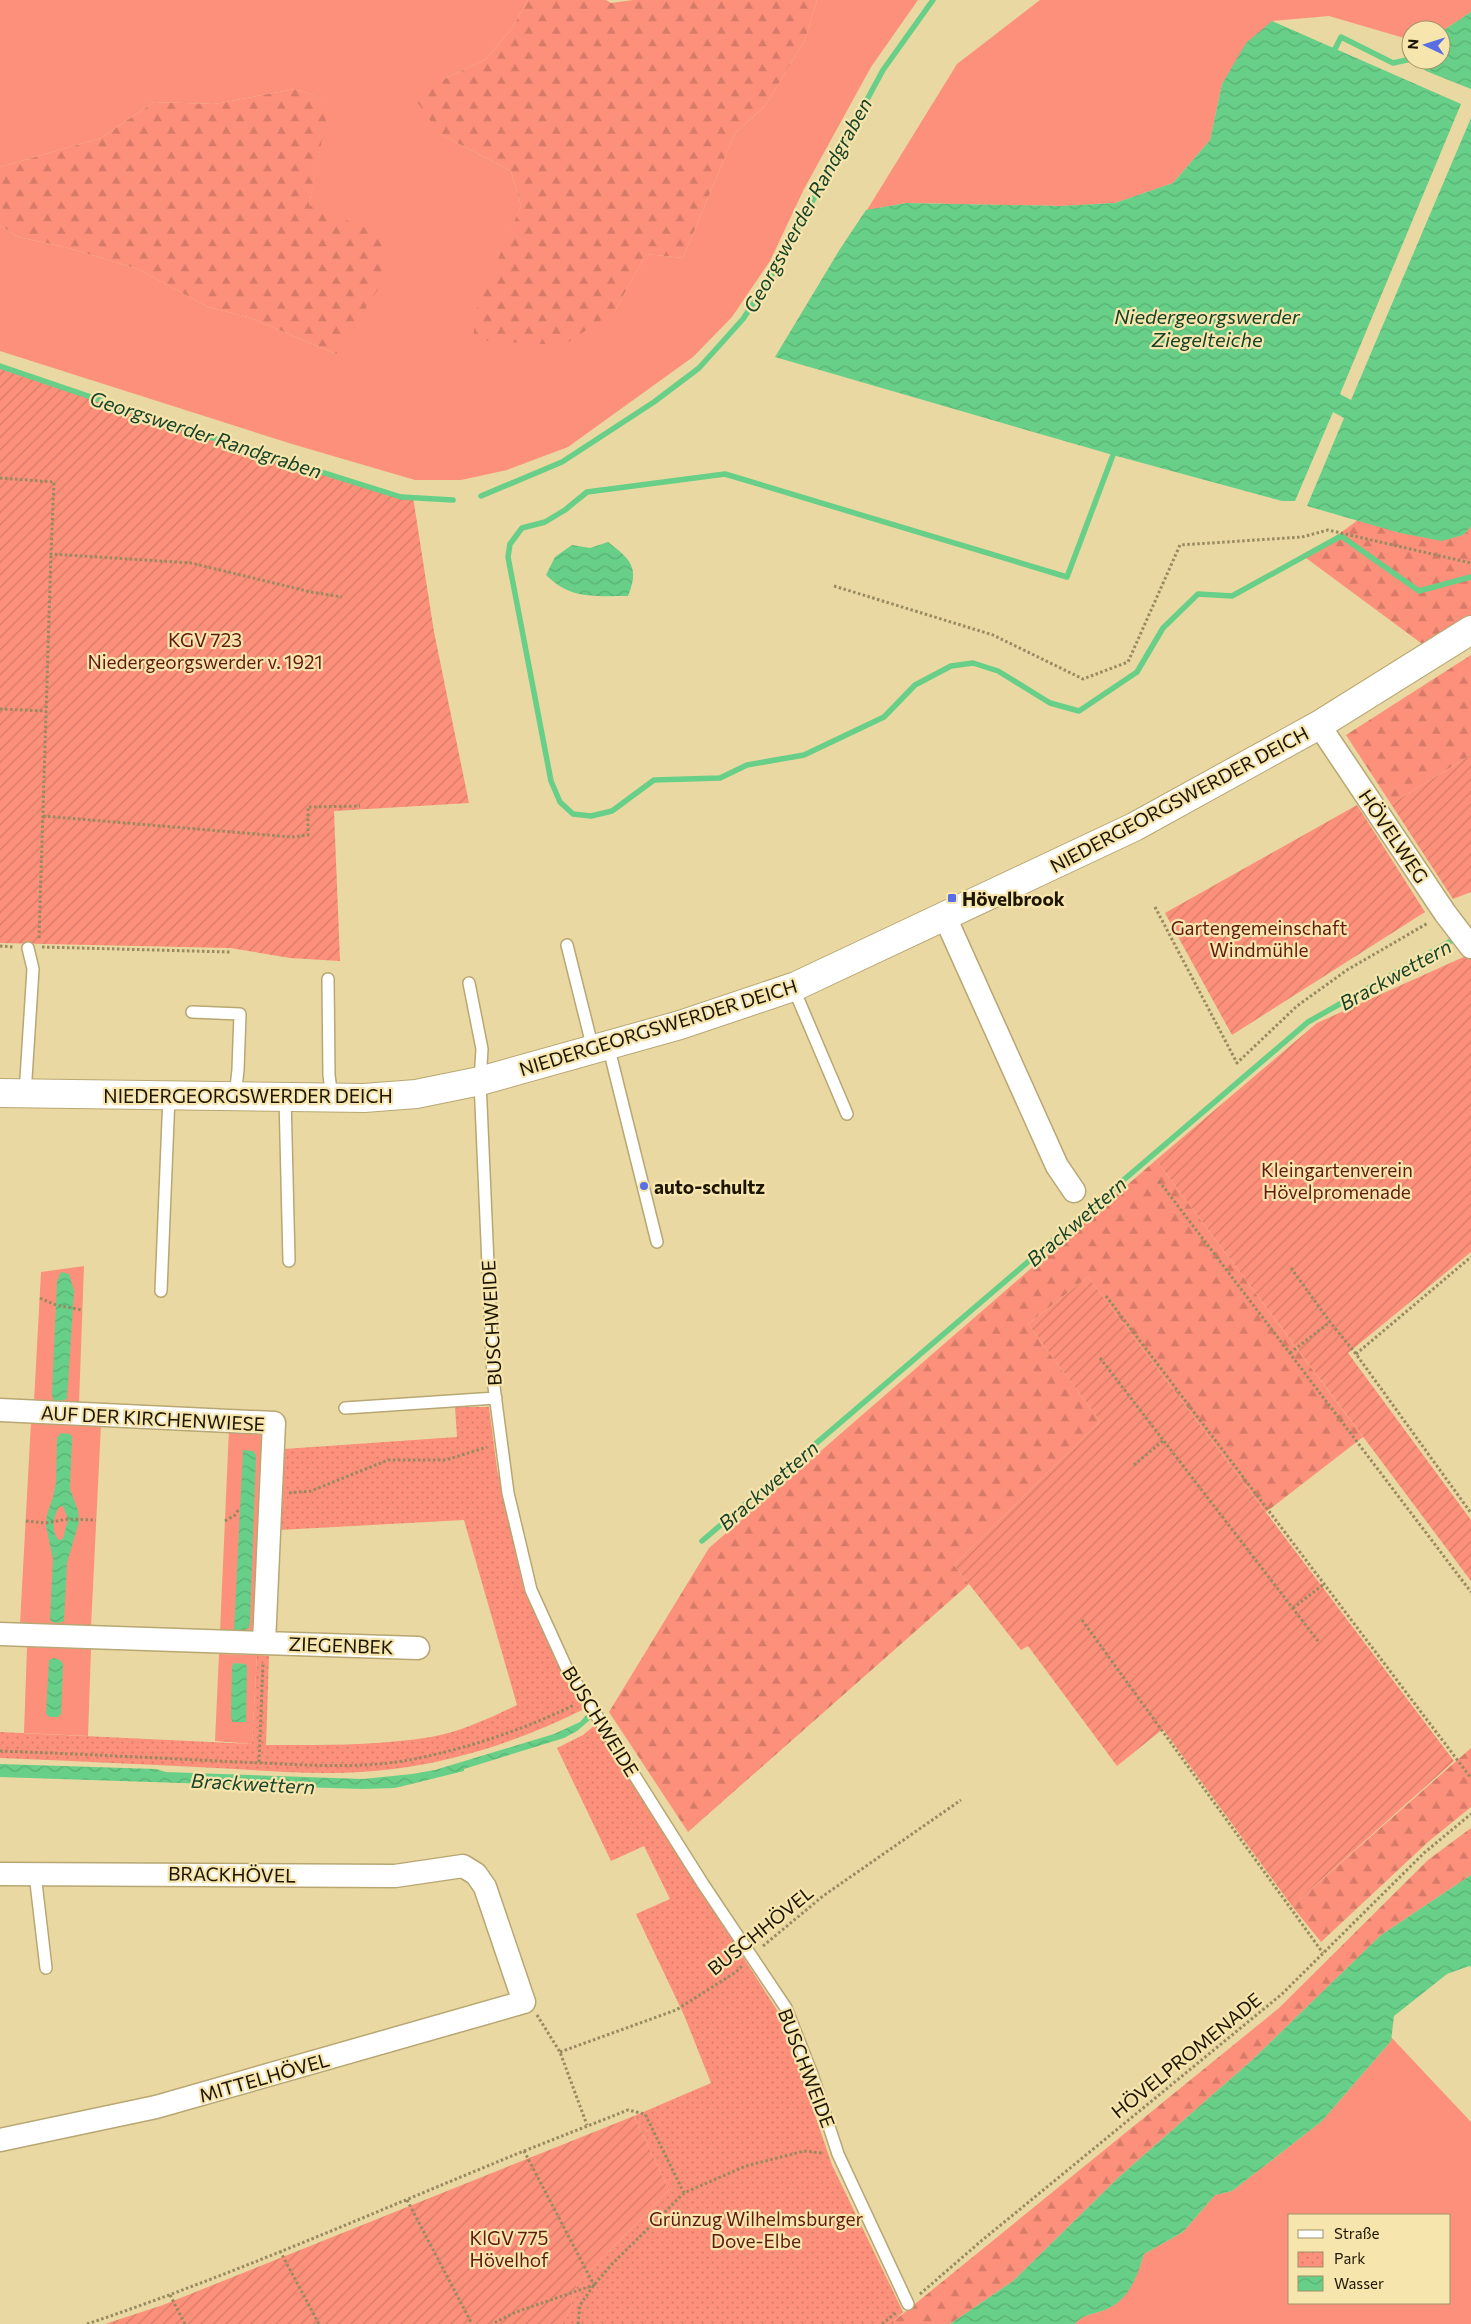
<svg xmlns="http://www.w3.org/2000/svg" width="1471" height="2324" font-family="Commissioner,sans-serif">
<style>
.grass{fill:#fc907a;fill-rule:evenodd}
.forest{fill:url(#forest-firs)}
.park{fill:url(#park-dots)}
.garden{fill:url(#garden-furrows)}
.water{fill:url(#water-waves);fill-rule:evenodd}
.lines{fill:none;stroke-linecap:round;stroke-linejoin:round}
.stream{stroke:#67cf88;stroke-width:5.5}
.lane-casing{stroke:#b8a773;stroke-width:14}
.street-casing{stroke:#b8a773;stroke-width:25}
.secondary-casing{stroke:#b8a773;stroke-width:30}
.path{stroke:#978a61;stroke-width:3;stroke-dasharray:2.5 2.5;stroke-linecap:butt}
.lane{stroke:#fff;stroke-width:11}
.street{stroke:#fff;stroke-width:22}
.secondary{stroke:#fff;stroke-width:28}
.poi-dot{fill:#596ee5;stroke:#f7e5ae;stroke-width:2}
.labels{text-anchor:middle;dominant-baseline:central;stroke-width:4.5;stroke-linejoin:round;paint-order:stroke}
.park-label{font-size:19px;fill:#5f1a0e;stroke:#f7e5ae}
.street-label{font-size:19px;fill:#1c1502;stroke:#f7e5ae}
.poi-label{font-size:19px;font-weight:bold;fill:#1c1502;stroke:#f7e5ae;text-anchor:start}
.water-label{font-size:20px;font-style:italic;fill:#184226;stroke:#f7e5ae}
</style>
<defs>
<pattern id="forest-firs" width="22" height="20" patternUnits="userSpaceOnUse" patternTransform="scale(1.25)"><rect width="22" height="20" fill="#fc907a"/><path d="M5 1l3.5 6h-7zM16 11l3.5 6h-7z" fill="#d77b68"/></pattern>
<pattern id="park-dots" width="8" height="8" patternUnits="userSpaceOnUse" patternTransform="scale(1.25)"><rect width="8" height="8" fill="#fc907a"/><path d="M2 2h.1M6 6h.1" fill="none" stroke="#d77b68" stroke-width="1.8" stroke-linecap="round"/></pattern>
<pattern id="garden-furrows" width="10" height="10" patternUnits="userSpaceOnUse" patternTransform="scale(1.25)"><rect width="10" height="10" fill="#fc907a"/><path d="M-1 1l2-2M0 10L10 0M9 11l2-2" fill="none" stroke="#d77b68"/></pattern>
<pattern id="water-waves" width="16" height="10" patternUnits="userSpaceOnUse" patternTransform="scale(1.25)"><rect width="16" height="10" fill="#67cf88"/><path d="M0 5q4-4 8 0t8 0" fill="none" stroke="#59b174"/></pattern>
</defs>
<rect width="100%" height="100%" fill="#e9d8a1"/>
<path class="grass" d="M0,0H528L512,28L486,59L444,79L440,134L511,171L521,206L500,257L615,311L646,254L683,258L735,133L765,106L805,40L817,0H918L871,67L804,189L770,261L732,317L693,357L568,447L507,470L461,480H415L292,444L0,351V225L18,237L65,247L138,269L208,307L248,317L336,354L309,205L329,101L295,89L214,104L154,102L101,138L0,167Z
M1040,0H1471V12L1441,32V30H1411V40L1329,16L1272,21L1222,84L1210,140L1173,183L1115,203L1061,206L907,203L867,210L957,64Z
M84,1266L79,1403L34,1402L41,1272Z
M31,1422L101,1424L91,1627L20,1624Z
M229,1429L265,1431L256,1632H220Z
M27,1647L91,1649L88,1736L24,1733Z
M219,1654L257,1655L252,1744L215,1741Z
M1391,2037L1471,2122V2324H1075C1083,2313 1098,2314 1109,2308C1129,2298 1138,2274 1144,2254L1183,2232L1215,2195L1232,2191L1322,2121L1391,2041ZM1290,2215H1450V2303H1290Z"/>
<path class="forest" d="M528,0H606L611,3L633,0H817L805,40L765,106L735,133L683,258L646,254L615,311L564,345L473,340L477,308L521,206L511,171L440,134L417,102L444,79L486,59L512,28Z
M295,89L330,101L309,205L388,237L382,283L336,354L248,317L208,307L138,269L65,247L18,237L0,225V167L101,138L154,102L214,104Z
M1358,520L1400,533L1463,535L1471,527V616L1425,646L1306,558Z
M1471,655V755L1391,804L1346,735Z
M1156,1160L1363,1437L1266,1512L1088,1277L1028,1324L1100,1421L954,1565L969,1584L688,1832L609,1712L709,1548Z
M1471,1748V1807L1428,1842L1321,1942L1292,1906Z
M1471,1828V1875L1381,1935L1251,2061L1120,2176L1013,2281L950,2324H895L894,2321L1279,2008L1428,1860Z"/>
<path class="park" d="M455,1407H489L497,1469L524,1590L567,1682L584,1709C524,1739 460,1761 393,1769C335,1777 274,1771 216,1768C144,1764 72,1761 0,1758V1732L252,1744L257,1655L269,1656L266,1745C321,1745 376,1746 431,1737C461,1732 490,1718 517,1705L464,1520L279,1530L284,1449L457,1437Z
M595,1725L782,2018L832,2165L903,2312L894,2321L895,2324H565L577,2284L669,2190L634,2116L711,2083L684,2015L636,1914L670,1899L644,1846L611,1861L557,1748L583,1735Z"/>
<path class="garden" d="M0,366L194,432L401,497H413L434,632L469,803L334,811L340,961L290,958L230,948L0,943Z
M1471,755V892L1453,899L1391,804Z
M1357,805L1425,912L1232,1035L1165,913Z
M1468,955L1471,959V1252L1348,1353L1471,1520V1581L1156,1160L1317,1023Z
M1088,1277L1454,1761L1292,1906L1163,1729L1117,1766L1028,1646L1021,1650L954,1565L1100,1421L1028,1324Z
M634,2116L669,2190L577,2284L565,2324H105L163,2305Z"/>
<path class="water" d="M1471,12V89L1426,71L1415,60H1441V32Z
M1272,21L1461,104L1340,394L1351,400L1471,118V527L1463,535L1442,541L1400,533L1307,506L1344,418L1333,412L1295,501H1282L1113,455L775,357L840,249L866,210L907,203L1061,206L1115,203L1173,183L1210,140L1222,84L1246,43Z
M608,542C630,559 640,567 628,596C595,596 571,600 546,575L555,557L572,545L590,548Z
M61,1272L69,1274L74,1291L67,1399L58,1402L53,1400L52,1393L57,1281Z
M61,1433L70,1434L72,1437L70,1489L78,1511L79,1522L67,1563L64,1621L59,1623L52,1622L50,1619L53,1559L46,1526L47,1515L53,1497L56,1482L57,1438ZM63,1506L68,1519L63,1539L59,1540C51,1532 53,1516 59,1507Z
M243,1450L253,1451L256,1455L250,1622L249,1628L242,1631H234Z
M54,1658L60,1660L63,1664L61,1714L58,1717H50L46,1714L49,1660Z
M234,1663L246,1664L247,1668L246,1722H232L231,1716L232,1666Z
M588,1713L591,1719L577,1731L564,1738L464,1769V1771L395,1788L362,1789L0,1777V1764L156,1769L166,1772L363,1779L412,1774L435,1770L554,1734L580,1722Z
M1471,1875V1967L1469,1966L1447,1974L1394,2016L1391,2041L1322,2121L1232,2191L1215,2195L1183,2232L1144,2254C1138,2274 1130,2298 1109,2308C1098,2314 1083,2313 1075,2324H950L1013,2281L1120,2176L1251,2061L1381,1935Z"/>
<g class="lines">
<path class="stream" d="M1335,49L1341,37L1393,63L1411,59
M0,366L194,432L401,497L453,500
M1113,455L1067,577L725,474L587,492L565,510L545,522L522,528L510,544L508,557L551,781L560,802L573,814L591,816L612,811L654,780L720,778L747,765L804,755L884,717L915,685L951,666L973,663L998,671L1050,703L1079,711L1137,672L1163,628L1198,594L1232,596L1341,536L1419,591L1471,577
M481,496L562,462L654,402L699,368L743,319L777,267L883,70L933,0
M702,1541L1308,1022L1458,937"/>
<defs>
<path id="lane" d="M567,945L593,1049
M328,979L329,1075L332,1098
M469,983L482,1049L480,1081L493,1379L508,1493L531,1590L566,1667L703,1884L786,2008L812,2074L838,2154L908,2304
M793,987L847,1114
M192,1012L240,1014L238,1070L235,1096
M608,1045L657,1242
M25,1094L33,969L28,948
M285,1097L289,1261
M161,1291L169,1096
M345,1408L496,1398
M35,1874L46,1968"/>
<path id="street" d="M1319,725L1445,913L1471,947
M945,917L1057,1166L1074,1191
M0,1410L274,1423L264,1643L0,1634
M264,1643L418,1648
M0,1874L395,1876L463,1866L476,1874L485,1887L524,2002L156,2107L0,2140"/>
<path id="secondary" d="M0,1093L364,1098L416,1094L480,1081L680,1025L796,986L1134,827L1319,725L1471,630"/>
</defs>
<use href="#lane" class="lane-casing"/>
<use href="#street" class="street-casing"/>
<use href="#secondary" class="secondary-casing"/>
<path class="path" d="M0,478L54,482L51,554L191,563L311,592L342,597
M834,586L993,635L1083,679L1128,662L1180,545L1302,537L1328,530L1471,563
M0,709L46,711
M43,816L292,837L308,835V807L360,806
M1155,907L1237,1063L1297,1006L1347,970L1428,923
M39,938L51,554
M0,946L14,947
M42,947L230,952
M1159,1181L1471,1592
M1291,1268L1330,1322L1356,1354L1471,1513
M1106,1296L1471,1778
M40,1298L56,1305L82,1310
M1290,1353L1330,1322
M1356,1354L1471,1257
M1100,1358L1318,1641
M1134,1465L1164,1440
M289,1493L311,1491L388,1460H446L487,1447
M26,1521L46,1523L68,1519L96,1520
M225,1521L235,1515L239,1509
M1293,1608L1324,1584
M1082,1620L1323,1953
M0,1751C80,1754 159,1758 239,1762C295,1764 354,1770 409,1760C466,1749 523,1730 574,1705
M259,1762L263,1663
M763,1946L823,1896L961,1800
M537,2015L560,2052L587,2125
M560,2052L676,2010L736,1972L742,1966
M524,2151L628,2110L645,2114L684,2193
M407,2200L472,2324
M280,2251L319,2324
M920,2294L980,2242L1282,1994L1424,1853L1471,1814
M170,2295L185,2324
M87,2324C236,2274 379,2210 524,2151L594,2285L516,2312L492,2324
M578,2324L580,2305L594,2285L612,2264L684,2193L746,2166L804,2151L822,2153
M882,2324L897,2312"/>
<use href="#lane" class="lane"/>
<use href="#street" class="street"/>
<use href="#secondary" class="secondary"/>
</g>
<g class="poi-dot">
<rect x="947" y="893" width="10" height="10" rx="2.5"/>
<circle cx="644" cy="1186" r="5"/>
</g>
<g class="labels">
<g class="park-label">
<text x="205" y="639">KGV 723<tspan x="205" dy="22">Niedergeorgswerder v. 1921</tspan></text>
<text x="1259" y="927">Gartengemeinschaft<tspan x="1259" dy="22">Windmühle</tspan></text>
<text x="1337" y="1169">Kleingartenverein<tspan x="1337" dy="22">Hövelpromenade</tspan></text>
<text x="756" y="2218">Grünzug Wilhelmsburger<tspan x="756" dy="22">Dove-Elbe</tspan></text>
<text x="509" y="2237">KlGV 775<tspan x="509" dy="22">Hövelhof</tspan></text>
</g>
<g class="street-label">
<text transform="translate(1179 799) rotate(-28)">NIEDERGEORGSWERDER DEICH</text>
<text transform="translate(1394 836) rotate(56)">HÖVELWEG</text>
<text transform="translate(658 1027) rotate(-17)">NIEDERGEORGSWERDER DEICH</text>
<text x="248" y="1095">NIEDERGEORGSWERDER DEICH</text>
<text transform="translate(491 1323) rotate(-93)">BUSCHWEIDE</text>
<text transform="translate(153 1418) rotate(3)">AUF DER KIRCHENWIESE</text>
<text transform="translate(341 1645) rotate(2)">ZIEGENBEK</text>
<text transform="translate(601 1721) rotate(58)">BUSCHWEIDE</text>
<text transform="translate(232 1874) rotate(1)">BRACKHÖVEL</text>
<text transform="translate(760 1930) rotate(-39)">BUSCHHÖVEL</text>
<text transform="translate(1186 2055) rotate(-39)">HÖVELPROMENADE</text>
<text transform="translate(807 2068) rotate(69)">BUSCHWEIDE</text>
<text transform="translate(264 2077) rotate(-16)">MITTELHÖVEL</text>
</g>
<g class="poi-label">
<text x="962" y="898">Hövelbrook</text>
<text x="654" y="1186">auto-schultz</text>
</g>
<g class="water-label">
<text transform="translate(807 205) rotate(-61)">Georgswerder Randgraben</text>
<text x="1207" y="316">Niedergeorgswerder<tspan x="1207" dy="23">Ziegelteiche</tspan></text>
<text transform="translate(206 434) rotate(18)">Georgswerder Randgraben</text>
<text transform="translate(1395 974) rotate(-29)">Brackwettern</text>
<text transform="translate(1076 1221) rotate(-41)">Brackwettern</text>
<text transform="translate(768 1485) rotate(-41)">Brackwettern</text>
<text transform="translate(253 1783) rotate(3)">Brackwettern</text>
</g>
</g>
<rect x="1288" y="2214" width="162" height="90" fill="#f7e5ae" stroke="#9f9269"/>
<rect x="1298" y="2230" width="25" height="8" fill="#ffffff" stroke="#9f9269"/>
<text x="1334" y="2239" font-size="15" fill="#1c1502">Straße</text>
<rect x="1298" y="2252" width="25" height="15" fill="url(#park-dots)" stroke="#9f9269"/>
<text x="1334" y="2264" font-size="15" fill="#1c1502">Park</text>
<rect x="1298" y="2276" width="25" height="15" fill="url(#water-waves)" stroke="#9f9269"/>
<text x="1334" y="2289" font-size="15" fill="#1c1502">Wasser</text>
<g transform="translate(1426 45) rotate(274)"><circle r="24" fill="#f7e5ae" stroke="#9f9269"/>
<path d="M0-4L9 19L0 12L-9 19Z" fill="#596ee5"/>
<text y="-8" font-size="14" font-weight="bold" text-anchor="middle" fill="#1c1502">N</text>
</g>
</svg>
